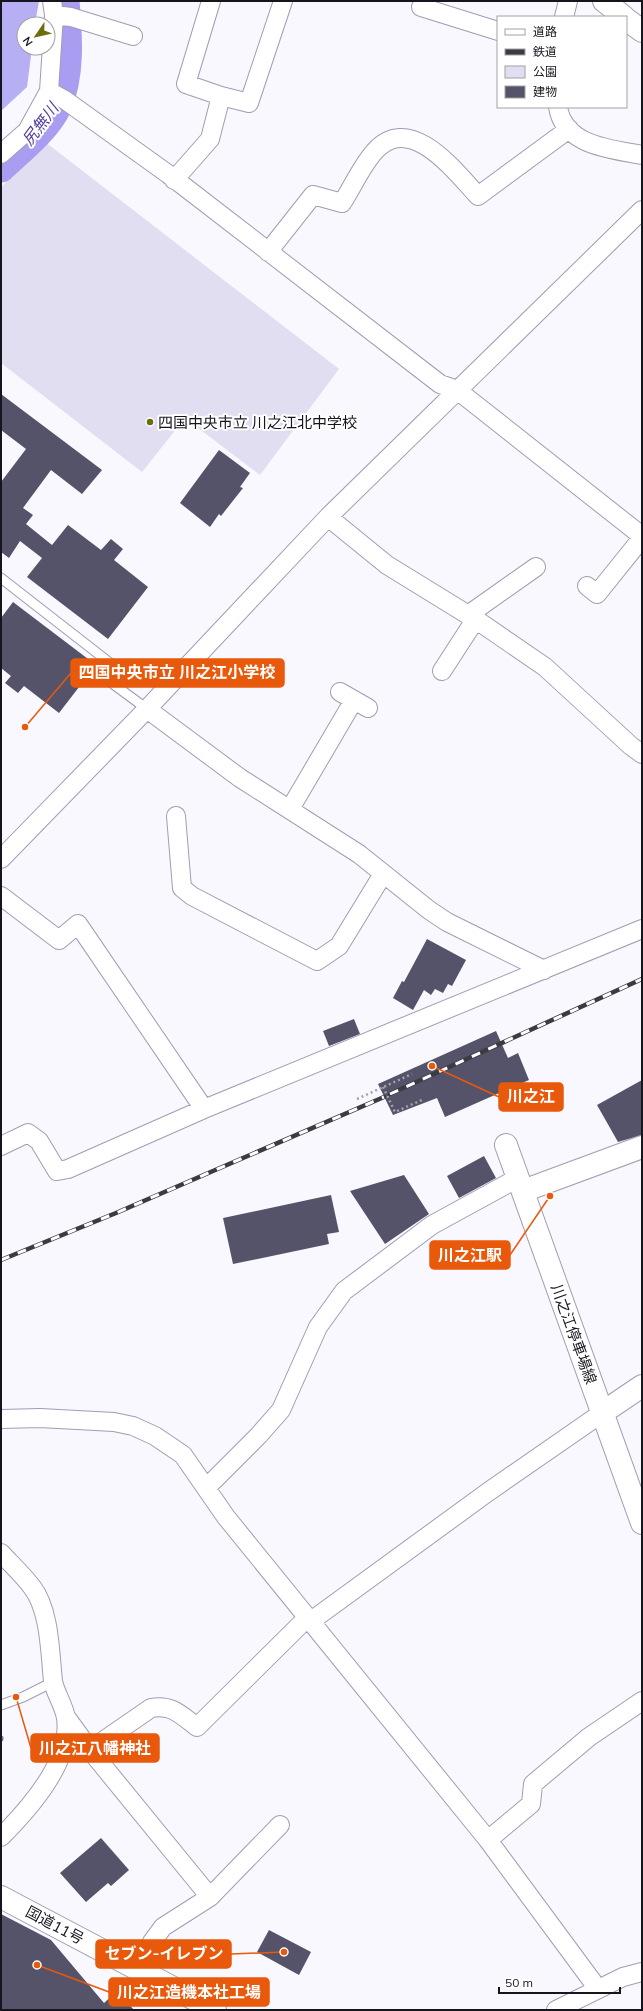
<svg xmlns="http://www.w3.org/2000/svg" width="643" height="2011" font-family="Mulish,'Noto Sans JP',sans-serif">
<style>
.green{fill:#e0def0}
.forest{fill:#b7aff3}
.lines{fill:none;stroke-linecap:round;stroke-linejoin:round}
.stream{stroke:#7c74b2;stroke-width:5}
.river{stroke:#a89df1;stroke-width:29}
.building{fill:#555369}
.lane-casing{stroke:#9f9db5;stroke-width:11}
.street-casing{stroke:#9f9db5;stroke-width:20}
.secondary-casing{stroke:#9f9db5;stroke-width:24}
.highway-casing{stroke:#9f9db5;stroke-width:24}
.path{stroke:#a3a2a9;stroke-width:2.5;stroke-dasharray:2 3;stroke-linecap:butt}
.lane{stroke:#fff;stroke-width:9}
.street{stroke:#fff;stroke-width:18}
.secondary{stroke:#fff;stroke-width:22}
.highway{stroke:#fff;stroke-width:22}
.rail-casing{stroke:#3c3b44;stroke-width:4.5}
.rail{stroke:#fff;stroke-width:3;stroke-dasharray:9;stroke-linecap:butt}
.poi-dot{fill:#6d6d0d;stroke:#fff;stroke-width:1.5}
.labels{text-anchor:middle;dominant-baseline:central;stroke-width:4;stroke-linejoin:round;paint-order:stroke}
.poi-label{font-size:15px;fill:#16151e;stroke:#fff;text-anchor:start}
.street-label{font-size:15px;fill:#16151e;stroke:#fff}
.water-label{font-size:16px;font-style:italic;fill:#543d9e;stroke:#fff}
.leader{fill:none;stroke:#e8590c;stroke-width:1.5}
.callout-dot{fill:#e8590c;stroke:#fff;stroke-width:1.5}
.callout{fill:#e8590c;stroke:#e8590c;stroke-width:1.5}
.callout-label{font-size:16px;text-anchor:middle;font-weight:bold;fill:#fff}
</style>
<rect width="100%" height="100%" fill="#f9f8fe"/>
<path class="green" d="M40,138L339,369L260,475L185,418L142,472L1,363V188Z"/>
<path class="forest" d="M1,1H39L35,24H24V48H32L27,87L1,111Z"/>
<g class="lines">
<path class="stream" d="M1,1738V1739"/>
<path class="river" d="M1,168C19,151 47,129 57,107C71,75 68,35 65,1"/>
</g>
<path class="building" d="M1,394L102,470L82,494L51,470L23,508L33,515L26,524L52,545L68,525L101,550L111,539L123,549L114,560L148,587L108,639L27,577L42,558L20,541L9,558L1,552V482L26,449L1,430Z
M219,450L250,473L240,487L243,488L221,516L219,514L210,527L180,503Z
M13,602L96,665L59,713L24,686L18,693L5,683L11,676L1,668V618Z
M427,939L466,960L452,986L448,984L443,993L435,989L431,995L424,990L413,1010L393,998L402,981L404,982Z
M354,1019L360,1034L329,1046L323,1031Z
M496,1031L508,1058L518,1053L529,1080L445,1117L437,1098L393,1115L378,1084Z
M642,1080V1135L618,1142L597,1105Z
M484,1156L496,1178L459,1198L447,1176Z
M404,1175L429,1214L385,1244L350,1191Z
M331,1195L339,1232L327,1234L329,1244L233,1264L223,1218Z
M101,1838L129,1870L111,1886L108,1883L86,1902L60,1873Z
M1,1914L51,1940L104,2003L117,1991L134,2010H1Z
M269,1930L311,1952L299,1975L257,1952Z"/>
<g class="lines">
<defs>
<path id="lane" d="M1,578L110,663L101,675L147,709
M1,1705L23,1697L53,1682"/>
<path id="street" d="M421,7L498,31
M54,15L71,17L133,36
M564,17L568,1
M49,91L65,100L168,174L440,384L457,390L642,536
M221,96L249,103L283,1
M558,107C564,146 611,149 642,155
M1,154L27,131L49,91L54,15L52,1
M174,180L210,139L221,96L186,84L211,1
M268,252L313,195L342,203C352,188 362,165 375,151C410,112 454,170 478,196L569,129
M328,517L387,565L478,621L545,667L631,746L642,754
M587,586L597,594L642,538
M468,615L536,567
M442,671L475,620
M340,692L368,708
M147,709L240,778L359,854L429,910L447,922L544,970
M290,809L354,700
M176,816L182,888L192,896L317,961L339,946L383,874
M1,859L147,709L328,517L642,210
M1,896L59,940L78,924L204,1109
M1,1146L28,1133L39,1141L57,1171L68,1169L204,1109L642,929
M1,1419L40,1418L114,1422L133,1426L155,1436L183,1455L226,1517L488,1840L598,1989
M206,1488L259,1435L281,1410L318,1327L344,1291L432,1225L518,1178
M1,1553C11,1564 23,1575 32,1587C50,1610 50,1653 53,1681C55,1693 64,1705 66,1718C72,1761 29,1809 1,1837
M311,1621L488,1492L602,1413
M66,1717L90,1750L210,1897
M90,1750L151,1708C172,1704 181,1715 197,1727L308,1617
M488,1840L531,1804L533,1784L589,1737L642,1701
M137,1969L152,1942L163,1927L210,1897L280,1825
M556,2010L623,1977L642,1972"/>
<path id="secondary" d="M604,1L624,17
M626,19L642,31
M506,1145L642,1523
M523,1191L642,1147
M602,1413L642,1386"/>
<path id="highway" d="M1,1897L215,2010"/>
</defs>
<use href="#lane" class="lane-casing"/>
<use href="#street" class="street-casing"/>
<use href="#secondary" class="secondary-casing"/>
<use href="#highway" class="highway-casing"/>
<path class="path" d="M383,1087L395,1112L424,1099
M357,1099L412,1074"/>
<use href="#lane" class="lane"/>
<use href="#street" class="street"/>
<use href="#secondary" class="secondary"/>
<use href="#highway" class="highway"/>
<defs>
<path id="rail" d="M390,1094L642,979
M1,1260L116,1213L384,1097"/>
</defs>
<use href="#rail" class="rail-casing"/>
<use href="#rail" class="rail"/>
</g>
<circle class="poi-dot" cx="150" cy="422" r="4"/>
<g class="labels">
<g class="poi-label">
<text x="158" y="422">四国中央市立 川之江北中学校</text>
</g>
<g class="street-label">
<text transform="translate(574 1334) rotate(70)">川之江停車場線</text>
<text transform="translate(55 1925) rotate(28)">国道11号</text>
</g>
<g class="water-label">
<text transform="translate(40 124) rotate(-53)">尻無川</text>
</g>
</g>
<path class="leader" d="M25 727L71 673M432 1066L499 1097M550 1196L510 1255M16 1697L31 1748M284 1952L231 1954M37 1965L109 1992"/>
<g class="callout-dot">
<circle cx="25" cy="727" r="4"/>
<circle cx="432" cy="1066" r="4"/>
<circle cx="550" cy="1196" r="4"/>
<circle cx="16" cy="1697" r="4"/>
<circle cx="284" cy="1952" r="4"/>
<circle cx="37" cy="1965" r="4"/>
</g>
<g class="callout">
<rect x="71" y="659" width="213" height="28" rx="4"/>
<rect x="499" y="1083" width="64" height="28" rx="4"/>
<rect x="430" y="1241" width="80" height="28" rx="4"/>
<rect x="31" y="1734" width="128" height="28" rx="4"/>
<rect x="96" y="1940" width="135" height="28" rx="4"/>
<rect x="109" y="1978" width="160" height="28" rx="4"/>
</g>
<g class="callout-label">
<text x="177" y="678">四国中央市立 川之江小学校</text>
<text x="531" y="1102">川之江</text>
<text x="470" y="1261">川之江駅</text>
<text x="95" y="1754">川之江八幡神社</text>
<text x="164" y="1959">セブン-イレブン</text>
<text x="189" y="1998">川之江造機本社工場</text>
</g>
<rect width="643" height="2011" fill="none" stroke="#16151e" stroke-width="4"/>
<rect x="497" y="16" width="130" height="92" fill="#ffffff" stroke="#a2a1a5"/>
<rect x="505" y="29" width="20" height="6" fill="#ffffff" stroke="#a2a1a5"/>
<text x="533" y="36" font-size="12" fill="#16151e">道路</text>
<rect x="505" y="49" width="20" height="6" fill="#3c3b44" stroke="#a2a1a5"/>
<text x="533" y="56" font-size="12" fill="#16151e">鉄道</text>
<rect x="505" y="66" width="20" height="12" fill="#e0def0" stroke="#a2a1a5"/>
<text x="533" y="76" font-size="12" fill="#16151e">公園</text>
<rect x="505" y="86" width="20" height="12" fill="#555369" stroke="#a2a1a5"/>
<text x="533" y="96" font-size="12" fill="#16151e">建物</text>
<g transform="translate(36 36) rotate(236)"><circle r="19" fill="#ffffff" stroke="#a2a1a5"/>
<path d="M0-3L7 15L0 10L-7 15Z" fill="#6d6d0d"/>
<text y="-6" font-size="11" font-weight="bold" text-anchor="middle" fill="#16151e">N</text>
</g>
<path d="M499 1987v6h121v-6" fill="none" stroke="#16151e" stroke-width="2"/>
<text x="505" y="1987" font-size="12" fill="#16151e" stroke="#ffffff" stroke-width="3" paint-order="stroke">50 m</text>
</svg>
